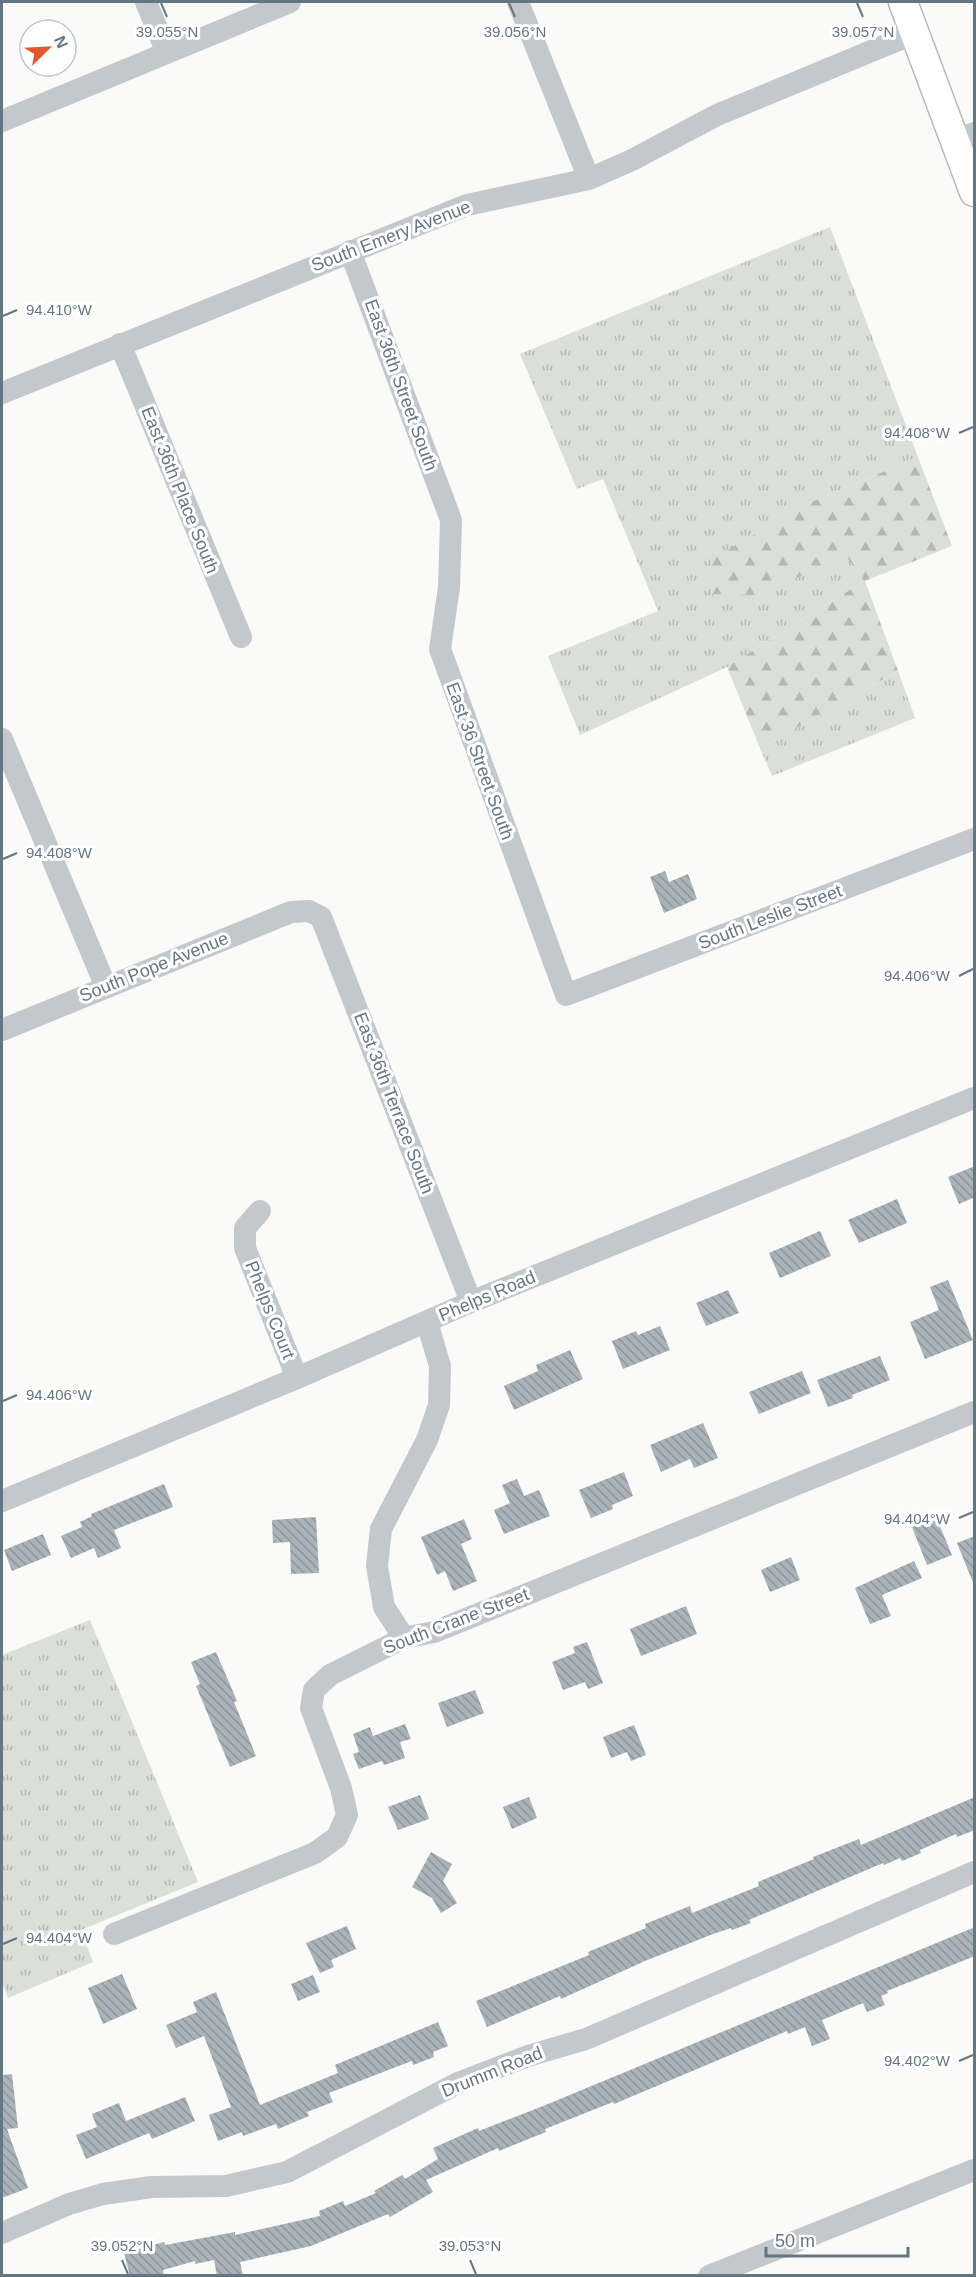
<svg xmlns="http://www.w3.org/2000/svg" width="976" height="2277" font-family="Arial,sans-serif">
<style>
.grass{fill:url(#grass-tufts)}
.forest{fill:url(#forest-firs)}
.building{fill:url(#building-back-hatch)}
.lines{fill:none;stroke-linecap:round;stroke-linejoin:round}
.major-casing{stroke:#b5babe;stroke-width:31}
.minor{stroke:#c3c8cc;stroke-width:22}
.major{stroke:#fff;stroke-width:28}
.ticks{fill:none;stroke:#657683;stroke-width:2}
.labels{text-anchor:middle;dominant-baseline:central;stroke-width:6;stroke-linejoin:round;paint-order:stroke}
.street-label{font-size:18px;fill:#657683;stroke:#fff}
.ticks-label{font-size:15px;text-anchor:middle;fill:#657683;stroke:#fff;stroke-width:6;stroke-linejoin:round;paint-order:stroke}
</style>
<defs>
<pattern id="grass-tufts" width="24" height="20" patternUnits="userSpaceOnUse" patternTransform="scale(1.5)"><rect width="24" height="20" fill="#dadfd7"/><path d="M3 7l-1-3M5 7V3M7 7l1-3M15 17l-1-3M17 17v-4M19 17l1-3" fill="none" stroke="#b4b9b4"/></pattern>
<pattern id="forest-firs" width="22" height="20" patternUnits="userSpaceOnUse" patternTransform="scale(1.5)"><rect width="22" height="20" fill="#dadfd7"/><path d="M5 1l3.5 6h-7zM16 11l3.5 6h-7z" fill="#b4b9b4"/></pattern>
<pattern id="building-back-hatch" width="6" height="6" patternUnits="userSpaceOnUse" patternTransform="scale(1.5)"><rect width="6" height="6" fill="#aab3b9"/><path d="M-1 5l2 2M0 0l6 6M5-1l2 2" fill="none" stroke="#8e969c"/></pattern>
</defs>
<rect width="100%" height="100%" fill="#fafaf8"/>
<path class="grass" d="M830,227L918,457L807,504L756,595L848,556L864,581L727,667L580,735L548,656L658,611L603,479L577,489L520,354Z
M898,671L915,718L772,776L760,748Z
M90,1620L198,1882L81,1930L93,1962L8,1998L2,1982V1655Z"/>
<path class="forest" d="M918,457L952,546L865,581L898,671L760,748L727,667L864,581L847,557L756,595L711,594L710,560L807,504Z"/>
<path class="building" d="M665,871L669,882L688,874L697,899L664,913L650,877Z
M975,1166V1197L959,1204L948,1177Z
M897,1199L907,1223L859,1243L848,1220Z
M820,1231L831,1256L780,1278L769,1253Z
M948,1280L973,1340L925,1359L910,1322L939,1310L930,1287Z
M728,1290L739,1313L706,1326L696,1303Z
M660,1326L670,1350L623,1369L612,1341L636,1331L638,1335Z
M570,1350L583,1379L514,1410L504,1386L538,1371L536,1365Z
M880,1356L890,1380L852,1395L853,1398L828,1407L817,1380Z
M802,1371L811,1393L759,1414L749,1392Z
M703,1423L718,1458L694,1468L690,1459L661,1472L650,1445Z
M624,1472L633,1496L612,1505L613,1509L591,1518L579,1490Z
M517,1479L524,1496L539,1490L550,1516L504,1534L494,1510L510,1503L502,1485Z
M164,1484L173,1507L114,1530L121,1548L98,1558L94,1548L71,1558L61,1536L82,1527L80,1522L92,1516L91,1514Z
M316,1517L319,1573L291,1574L290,1542L273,1543L272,1520Z
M936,1517L952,1555L927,1565L912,1527Z
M464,1519L472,1539L461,1544L477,1581L453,1591L445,1571L437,1575L421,1537Z
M43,1534L51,1555L12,1571L4,1550Z
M975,1536V1585H974L957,1543Z
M791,1557L800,1580L770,1592L761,1570Z
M914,1561L922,1578L882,1595L891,1616L870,1624L855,1588Z
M686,1606L697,1634L641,1656L630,1629Z
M587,1642L603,1683L588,1689L585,1682L563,1690L552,1662L575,1653L573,1647Z
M216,1652L237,1701L234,1702L256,1756L230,1767L196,1686L200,1684L191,1662Z
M475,1690L484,1713L447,1727L438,1703Z
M405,1724L411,1739L400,1742L405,1758L384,1765L382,1761L359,1769L353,1754L359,1752L353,1734L370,1727L373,1736Z
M634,1725L646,1755L631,1761L627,1752L611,1758L603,1737Z
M420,1795L429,1819L398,1830L388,1807Z
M529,1797L537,1818L512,1829L503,1807Z
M975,1797V1830L957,1837L956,1834L920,1850L921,1853L902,1861L900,1858L884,1865L883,1863L749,1920L751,1923L732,1930L731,1928L713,1934L645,1961L561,1999L560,1996L487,2027L476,2001L589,1955L588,1952L646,1928L645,1924L690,1906L692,1913L759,1886L758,1882L814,1859L813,1857L859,1839L861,1845Z
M431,1852L452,1864L443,1881L457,1903L441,1913L432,1898L412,1887Z
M347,1926L356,1949L331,1960L334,1967L320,1973L306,1943Z
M975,1927V1956L887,1991L888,1993L881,1996L885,2005L867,2012L863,2003L822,2020L830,2039L812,2046L805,2027L788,2034L787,2031L614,2104L613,2102L545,2129L546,2132L499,2151L498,2148L426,2180L433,2192L390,2217L388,2214L311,2246L240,2262L243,2276H217L214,2260L195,2264V2261L163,2270L164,2276H130L124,2253L164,2242L165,2245L235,2232V2235L320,2216L319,2211L343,2201L345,2206L376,2193L374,2191L402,2175L405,2179L438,2159L433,2148L478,2128L479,2131L548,2104Z
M122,1974L137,2009L103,2024L88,1988Z
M313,1975L320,1992L298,2001L291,1984Z
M216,1992L260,2105L338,2073L335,2065L438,2022L448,2046L433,2052L434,2057L413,2065L412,2061L396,2067L329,2093L333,2102L307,2112L309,2116L278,2129L276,2124L243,2136L242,2132L218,2141L209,2115L231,2107L204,2036L176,2048L166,2025L197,2012L193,2002Z
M12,2074L18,2128L7,2129L28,2188L2,2198V2075Z
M185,2097L195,2121L152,2139L149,2133L86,2159L76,2135L97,2127L92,2114L119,2103L126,2121Z"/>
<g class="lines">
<defs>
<path id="major" d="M903,2L974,192"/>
</defs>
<use href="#major" class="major-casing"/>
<path class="minor" d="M146,2L167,53
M518,2L589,179
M2,121L290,2
M955,140L974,133
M350,251L451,520L449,587L440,649L566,995L974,839
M120,344L241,637
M2,393L467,205L589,179L632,160L717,115L915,33
M2,739L106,987
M2,1030L291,912L309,911L321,917L471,1302
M260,1211L245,1228V1248L297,1378
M2,1501L297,1378L471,1302L974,1098
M404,1638L384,1607L377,1566L381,1529L427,1440L439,1405L440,1366L427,1322
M114,1934L315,1853L337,1837L347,1815L341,1788L311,1708L314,1690L330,1675L404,1638L434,1632L974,1412
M2,2233L69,2204L103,2194L152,2187L226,2186L287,2172L458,2083L528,2056L586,2039L974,1872
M709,2276L974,2170"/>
<use href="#major" class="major"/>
</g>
<path class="ticks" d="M161,3L167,17M509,3L515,17M857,3L863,17M3,316L17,310M959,433L973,427M3,859L17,853M959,976L973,969M3,1401L17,1395M959,1518L973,1512M3,1944L17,1938M959,2061L973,2055M122,2260L128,2274M470,2260L476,2274"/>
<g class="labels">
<g class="street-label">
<text transform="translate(391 236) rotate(-21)">South Emery Avenue</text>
<text transform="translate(401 385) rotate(70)">East 36th Street South</text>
<text transform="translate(180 490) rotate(68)">East 36th Place South</text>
<text transform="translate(480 761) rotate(70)">East 36 Street South</text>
<text transform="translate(770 917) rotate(-21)">South Leslie Street</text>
<text transform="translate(154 967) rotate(-22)">South Pope Avenue</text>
<text transform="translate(394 1103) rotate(69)">East 36th Terrace South</text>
<text transform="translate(487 1296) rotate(-23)">Phelps Road</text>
<text transform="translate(270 1310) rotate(68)">Phelps Court</text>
<text transform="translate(456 1621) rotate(-21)">South Crane Street</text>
<text transform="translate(492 2072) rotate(-22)">Drumm Road</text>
</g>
</g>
<g class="ticks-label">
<text x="515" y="37">39.056°N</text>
<text x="167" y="37">39.055°N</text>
<text x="863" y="37">39.057°N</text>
<text x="59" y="315">94.410°W</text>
<text x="917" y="438">94.408°W</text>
<text x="59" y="858">94.408°W</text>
<text x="917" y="981">94.406°W</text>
<text x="59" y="1400">94.406°W</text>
<text x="917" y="1524">94.404°W</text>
<text x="59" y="1943">94.404°W</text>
<text x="917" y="2066">94.402°W</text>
<text x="122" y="2251">39.052°N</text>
<text x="470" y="2251">39.053°N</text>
</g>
<rect width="976" height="2277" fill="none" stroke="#657683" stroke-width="6"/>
<g transform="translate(48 48) rotate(66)"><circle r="28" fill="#ffffff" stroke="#c1c8cd" stroke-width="1.5"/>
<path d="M0-4.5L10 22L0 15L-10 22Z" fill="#e4572e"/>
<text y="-9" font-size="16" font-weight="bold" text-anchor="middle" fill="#657683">N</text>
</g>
<path d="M766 2247v9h142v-9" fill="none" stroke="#657683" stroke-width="3"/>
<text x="775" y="2247" font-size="18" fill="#657683" stroke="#ffffff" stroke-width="4.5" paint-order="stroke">50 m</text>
</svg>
